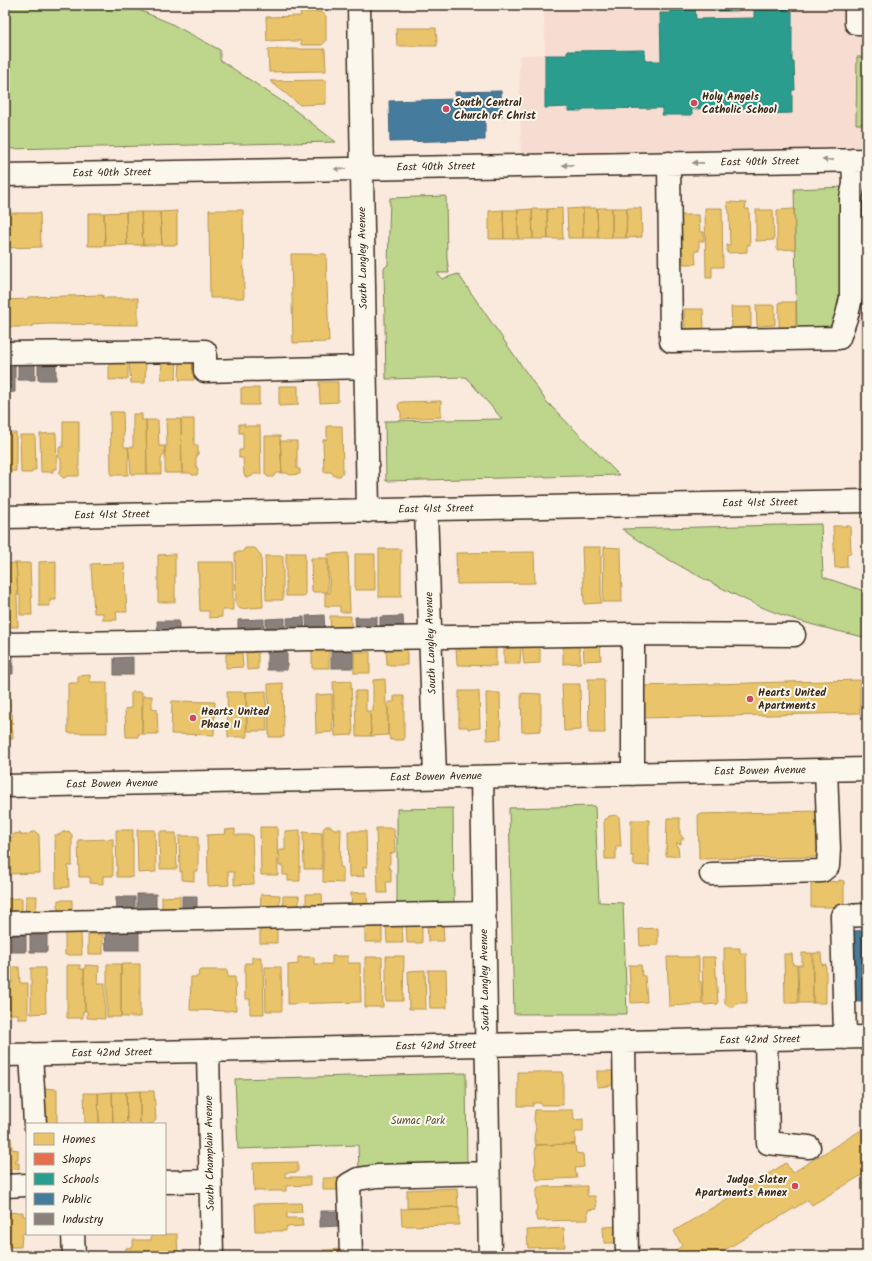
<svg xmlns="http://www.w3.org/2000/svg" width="872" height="1261" font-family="Kalam,sans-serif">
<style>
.built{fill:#f6dcd1}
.green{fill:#bed68c;stroke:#7c8055}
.homes{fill:#e9c46a;stroke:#b59653}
.shops{fill:#e76f51;stroke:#b35a42}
.schools{fill:#2a9d8f;stroke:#2f7a6d}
.public{fill:#457b9d;stroke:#426377}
.industry{fill:#8a817c;stroke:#726760}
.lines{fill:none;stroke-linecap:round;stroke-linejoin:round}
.minor-casing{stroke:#3b2a1e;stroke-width:25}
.minor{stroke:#fbf7ec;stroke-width:22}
.oneway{fill:#9b9085}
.poi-dot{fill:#d1495b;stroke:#fbf7ec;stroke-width:1.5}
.labels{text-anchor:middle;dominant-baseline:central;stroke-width:4;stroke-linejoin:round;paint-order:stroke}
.poi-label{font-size:11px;font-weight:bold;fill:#3b2a1e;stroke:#fbf7ec;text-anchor:start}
.street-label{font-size:11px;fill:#3b2a1e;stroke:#fbf7ec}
.park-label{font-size:11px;fill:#5c553a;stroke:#fbf7ec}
</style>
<rect width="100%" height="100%" fill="#faeade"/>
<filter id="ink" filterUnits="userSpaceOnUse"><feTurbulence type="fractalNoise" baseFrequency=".025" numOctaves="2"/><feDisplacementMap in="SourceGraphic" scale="8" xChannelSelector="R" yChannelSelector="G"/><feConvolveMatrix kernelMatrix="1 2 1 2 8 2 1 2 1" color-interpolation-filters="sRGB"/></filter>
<g filter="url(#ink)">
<path class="built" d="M544,5H867V151L521,155L519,55L545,54Z
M858,171H867V483H861Z"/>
<path class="green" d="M5,5H127L170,23L220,50V60L292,108L336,142L5,149Z
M857,57H867V124H856Z
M846,187L844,301L833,331H797L794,189Z
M446,196L447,259L449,273H437L442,279L458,274L546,401L619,475L386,481L385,421L502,419L466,377L386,379L384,268L388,265L390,198Z
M863,265H867V410H864Z
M821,524L823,577L867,592V638C838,631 809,625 782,615C759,607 737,596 716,585C683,568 651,551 622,529Z
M595,806L599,902L623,903L627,1014H514L509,808Z
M453,808L454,907L397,908V809Z
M466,1073L467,1169H359L358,1145L238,1149L235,1079Z"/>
<path class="homes" d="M300,12H322L326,16V41L322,45H301V41H292L290,40L267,41L266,17L301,16Z
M396,28H436L437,46H397Z
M268,49H325L326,71L269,72Z
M326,80V104L300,105L270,81Z
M727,202L746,203L745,209H749L750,245H747V252L727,253V245H730L729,210L728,209Z
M562,208L563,239H548L547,209Z
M583,208V238H568L567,209Z
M583,208H597L598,238H583Z
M597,208H612V238H598Z
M612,208H627L626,238H612Z
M627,208H641L642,237L626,238Z
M705,208H722L723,267H712V278H706Z
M532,209L533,239H518V210Z
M532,209H547L548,239H533Z
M794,209L795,249L777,250V210Z
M209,210H243L244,298H210Z
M503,210L504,239H489V211Z
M503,210H518V239H504Z
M756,210H773L774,240L756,241Z
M177,211V245H162L160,212Z
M126,212L127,245L105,246L104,213Z
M126,212H141L143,245H127Z
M141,212H160L162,245H143Z
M5,213H40L41,247L5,248Z
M88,213H104L105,246H88Z
M678,215H699L700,232H704V241H699V251H695L696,264H683V252L678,251Z
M291,254H326L329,342L293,343Z
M103,295V298H138V325L47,324L33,325V327H5V300L28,299V297Z
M779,302H796V329H779Z
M756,305H775V325L757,326Z
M731,307H751V327L732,328Z
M684,309H703L704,329H685Z
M162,358H177L176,379H161Z
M180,358H195L194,380H179Z
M109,360H128V379L109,380Z
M146,361L145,383H131L129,362Z
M319,382H338V402L320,403Z
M279,386H298V405L279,406Z
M241,388H259V405H241Z
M441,401V417L401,419V412L399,410L398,405L401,402Z
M110,412H123L124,447H128L129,456L128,458V475H111Z
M133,414H142V420H146L147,474H131L130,459L128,447H133Z
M166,419H181L182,473H165V446H167Z
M181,419H194V445H198V454L196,458V466L198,469L197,475H192L190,473H182Z
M146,420H158L159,446H165V453L161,459V474H147Z
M63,421H79V476H68L64,478L62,477L59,474L61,469V460L59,457V447H63Z
M239,424H245L244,426H260L261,474H254L251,477H246L244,475L243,458H239V450H243V433H239Z
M327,426H342L343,472L340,476H334L331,472H324L323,440L327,439Z
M5,433H16V471H11V474H5Z
M56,433L57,469H53V472H41L40,434Z
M20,435H35L36,470H32V473H21Z
M265,436H280L282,473H277L273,477H268L265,474Z
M280,441H297V469H300V474L290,475L287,473H282Z
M833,526H850L851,553L847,554V567L835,568Z
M582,547H601V603L584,604Z
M604,547L621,548L622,602H603Z
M245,548H255L261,556L263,607L240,609L236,604L235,552H242Z
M379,549H401V597H379Z
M534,552L535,583L457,584L456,553Z
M286,553H305V596H286Z
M348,553L350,612H340V606H325V593H330L328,554Z
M175,554V602H158V555Z
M355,554H375V590H355Z
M265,556H283V600H266Z
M311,558H327L328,592H312Z
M56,561V600H50V606H39V562Z
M198,562H233V610H222V617L209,618V611H200Z
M16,563L18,595H17L18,627H8L7,594H5V564Z
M16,563H30L32,615H20V595H18Z
M124,563L127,612H116L117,620H103V613H94L91,564Z
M330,616H351V634H331Z
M583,643H600L601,660L584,661Z
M540,644V663L524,664L522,645Z
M521,645L520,664H504V646Z
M456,646H496V666L457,665Z
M563,646H579L581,663L563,664Z
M329,649V668H312V650Z
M386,649H407V665H387Z
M258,652V669L247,670L246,653Z
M354,652H370V673H354Z
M242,653L243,667L226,668V654Z
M90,675V682H107V733H68V683H78V676Z
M385,679L386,705L388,708V735L371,736L370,711H373V680Z
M588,679H604L605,733H589Z
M860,680V713L640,718V686Z
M351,681L353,735L335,736L333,682Z
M283,683L284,737H269L268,684Z
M562,684H580L581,730L564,731Z
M5,689H7L8,696H9V713H12L13,739H5Z
M266,691L267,731H247L246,692Z
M355,691H366V711H370L371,736H356Z
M459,691H479L480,728L468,729V727H459Z
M131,692H142V734H138V737H126L125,709L131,708Z
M227,692H246L247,737H228Z
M486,693H500L501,739L487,740Z
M521,693L541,694V731L522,732Z
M332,694L333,732L316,733L315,695Z
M143,696H152V708L157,709L158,734H142Z
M394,696H404V740H390L389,735H388V702H394Z
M172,701L215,702L214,735L171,734Z
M818,811L821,857L699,859L698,814Z
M616,815L619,817L621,846H616V859H605L604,819H607L609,816Z
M667,818H680V834L684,839H681V844L676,843L678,847L679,856H666Z
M631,820H649V866L634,865L633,856H631Z
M326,826H331L334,829H341L340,866L343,868V883L323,882V829Z
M260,827H277L278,875H261Z
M376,828H394L395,852L390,854V863L388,866L391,871V882H386L387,893H378Z
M235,829V835H252L254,884L234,885V872H228L229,885L208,886L207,835L226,834L225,830Z
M116,830H133V877H117Z
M137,830H155L156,872L138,873Z
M300,830V881H288V875H283V866H279V850H285V831Z
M69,831L72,835V866H68L69,887L56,888L55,835H59L63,832Z
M161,831H167L168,833H176L177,869H160L159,835Z
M348,831H366L367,867H363L364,876L349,877Z
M31,832H36L39,835L40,873L6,874L5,838H10L14,834L20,833L21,835H28Z
M303,832L322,833V869H304Z
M179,836H198V871H194V881L182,880V871L180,872Z
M113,839V876H103V884L90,883V877H79L78,840Z
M839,880L844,881V907H811V882H824V881L839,882Z
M367,892L368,910H352L351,893Z
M261,894L280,895L279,913H260Z
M306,894H322L323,913L306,914Z
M26,896H37L36,915L25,914Z
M180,896V914H162V897Z
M283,896H299V911H283Z
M22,898V915L6,916L5,899Z
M58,900H72V915L58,916Z
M443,922L444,941H428L427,923Z
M382,923V942H365V924Z
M402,923L403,943H387L386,924Z
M422,923V943H407L406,924Z
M277,924V943H260V925Z
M658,928V945L640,946L639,929Z
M65,933H81L82,955H65Z
M88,934H103V954H88Z
M724,948H740V953H746L747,1003H737L734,1007H729L725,1004Z
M802,953H812L813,1003H799L798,965H802Z
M813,953H821L822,965L826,964V1003H813Z
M784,954H792L793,965H797L798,1003H785Z
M332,956H348V963H360L361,1002L288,1004V965L298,964V957H314V964H332Z
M386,956H404L403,1001H386Z
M252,957H261V963H263L264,1014H250V999H245V963H252Z
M365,957H382L383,1007H365Z
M667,957H699V981L701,982L702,1004L669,1006Z
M702,957H715L718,1004L703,1005Z
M107,964H121V1017H107Z
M121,964H140V1017H121Z
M67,965H80V969H84L85,1011H83V1018H67Z
M85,965L99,966L98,983H105V1019L87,1018V1011H85L84,969H85Z
M629,965H641L642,976H645L647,1002L631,1003Z
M12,967H19L20,983H28V1019H18V1014H9L8,984L12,983Z
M265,967H281L282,1011H266Z
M31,968H45L46,1013L31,1014Z
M199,970H227L228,977H235L236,1010L227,1011L190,1010L191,977H198Z
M425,970L426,1009H409L408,971Z
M428,970H446L447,1008H430Z
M5,984H8L9,1014H7V1021H5Z
M597,1071H616L617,1085L597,1087Z
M518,1072H563V1105H541V1103H533V1106H518Z
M43,1088L57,1089V1124H43Z
M140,1091V1124H129L127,1121L126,1092Z
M140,1091H154L156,1120L152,1124H140Z
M112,1092L113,1124H101L99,1122L98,1093Z
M112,1092H126L127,1121L124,1124H113Z
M84,1093H98L99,1122L97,1124H85Z
M535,1110H573L574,1120L583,1119V1132H575V1144L536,1145L534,1136L536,1128L534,1119Z
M863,1129L867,1136V1172L812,1205L808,1200L715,1256H680L676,1250L682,1246L674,1231L786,1163L792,1173Z
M5,1138H11L12,1149L18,1150V1160H15V1163H19V1169H11V1180H5Z
M575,1144L576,1153L583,1154L584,1167L575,1168L577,1178L537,1180L534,1169L536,1162L535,1153L536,1145Z
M298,1162V1172L285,1173V1177H310V1185L286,1186V1191H254L253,1163Z
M323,1178H340V1190H323Z
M587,1186V1196H595L597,1209L588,1210V1220L537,1221L535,1214L537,1208L536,1194L538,1187Z
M457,1188L458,1207L407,1208V1190Z
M301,1203L302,1212L287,1213V1218H302L303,1226L286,1227V1231H255L254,1204Z
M459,1207V1225L402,1226L401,1209Z
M23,1212V1216H27V1233L22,1234L21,1247H5V1213Z
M621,1226L622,1243H604L603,1227Z
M564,1228L565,1247L528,1248L527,1230Z
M151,1234H177L178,1256H126V1248L133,1247V1240H151Z
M343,1249V1256H324L323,1250Z
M303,1253V1256H256V1254Z
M586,1254V1256H535V1255Z"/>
<path class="shops" d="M864,189H867V263H862L861,246L865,231Z"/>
<path class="schools" d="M670,5H695L696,19L754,18V8L761,7V11V5H787L788,11H792V62H794L795,90H792V113L763,114V108L692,109V115H662V108L583,109V111H568V107L545,108V55H567V51L645,50V61H661L660,13H670Z
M714,5H738V11H714Z"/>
<path class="public" d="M501,91L502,117L485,118V140L390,142L389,101L455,99V92Z
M867,930V1001H856L854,931Z"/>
<path class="industry" d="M5,363H15V392L5,393Z
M18,363H35V380H18Z
M38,363H56V380H38Z
M324,615L325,634L307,635L306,616Z
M403,616L404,633L380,634V617Z
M304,617L305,636H288L287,618Z
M355,617H377V634H356Z
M285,618V636L266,637V619Z
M264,619V638L238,639V620Z
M157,621H179V639H158Z
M331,651H353V668H331Z
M267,652H287V670H267Z
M5,656H13V674H5Z
M133,657V675H114V658Z
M137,894H156V914H137Z
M182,896H197V914H182Z
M116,897H135V915H116Z
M139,931V950H106L105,932Z
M11,935H26V952H11Z
M30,935H47V952H30Z
M320,1211H338V1226L320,1227Z"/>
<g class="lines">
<defs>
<path id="minor" d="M359,5L368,511
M856,5V23H867
M669,163L671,341L839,338L847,315L851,298V198L854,184L853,160
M5,175L867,160
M5,353L205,351V371L365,367
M426,509L435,777
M5,517L867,501
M633,634V774
M5,644L633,634L794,635
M482,777L490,1256
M5,786L867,769
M711,874L822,871L828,866L829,849L826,770
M5,923L484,913
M845,1038L842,916L867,915
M766,1039L768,1143L809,1147
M624,1042L627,1256
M208,1051L212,1256
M31,1054L35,1124
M5,1055L867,1037
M165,1182L210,1181
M5,1186L27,1185
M73,1234L74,1256
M351,1256L349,1184L358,1179L377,1176L488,1173"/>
</defs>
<use href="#minor" class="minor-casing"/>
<use href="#minor" class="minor"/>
</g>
<defs><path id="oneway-solid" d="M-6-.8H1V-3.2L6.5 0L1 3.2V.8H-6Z"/></defs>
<g class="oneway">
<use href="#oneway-solid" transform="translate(828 160) rotate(179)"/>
<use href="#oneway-solid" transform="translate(698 163) rotate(179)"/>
<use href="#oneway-solid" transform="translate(568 165) rotate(179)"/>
<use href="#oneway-solid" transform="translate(340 169) rotate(179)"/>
</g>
</g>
<g class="poi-dot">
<circle cx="694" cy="103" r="4"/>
<circle cx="446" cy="109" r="4"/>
<circle cx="750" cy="699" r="4"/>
<circle cx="193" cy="718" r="4"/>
<circle cx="795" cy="1186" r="4"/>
</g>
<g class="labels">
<g class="poi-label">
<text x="702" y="97">Holy Angels<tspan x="702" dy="13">Catholic School</tspan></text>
<text x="454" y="103">South Central<tspan x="454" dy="13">Church of Christ</tspan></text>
<text x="758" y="693">Hearts United<tspan x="758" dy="13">Apartments</tspan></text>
<text x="201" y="712">Hearts United<tspan x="201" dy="13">Phase II</tspan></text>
<text x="787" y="1180" text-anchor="end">Judge Slater<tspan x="787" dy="13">Apartments Annex</tspan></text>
</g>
<g class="street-label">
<text transform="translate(760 162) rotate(-1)">East 40th Street</text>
<text transform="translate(436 167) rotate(-1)">East 40th Street</text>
<text transform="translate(112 173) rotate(-1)">East 40th Street</text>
<text transform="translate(363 258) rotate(-91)">South Langley Avenue</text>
<text transform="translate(760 503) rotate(-1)">East 41st Street</text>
<text transform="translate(436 509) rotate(-1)">East 41st Street</text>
<text transform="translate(112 515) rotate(-1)">East 41st Street</text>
<text transform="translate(431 643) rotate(-92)">South Langley Avenue</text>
<text transform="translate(760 771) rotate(-1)">East Bowen Avenue</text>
<text transform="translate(436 777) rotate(-1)">East Bowen Avenue</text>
<text transform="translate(112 784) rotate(-1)">East Bowen Avenue</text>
<text transform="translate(485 980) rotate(-91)">South Langley Avenue</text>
<text transform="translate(760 1040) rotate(-1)">East 42nd Street</text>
<text transform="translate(436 1046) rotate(-1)">East 42nd Street</text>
<text transform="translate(112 1053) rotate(-1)">East 42nd Street</text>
<text transform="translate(210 1153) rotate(-91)">South Champlain Avenue</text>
</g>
<g class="park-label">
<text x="418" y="1121">Sumac Park</text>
</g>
</g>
<rect width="872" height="1261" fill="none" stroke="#fbf7ec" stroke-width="20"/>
<rect x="10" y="10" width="852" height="1241" fill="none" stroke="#3b2a1e" stroke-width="1.5" filter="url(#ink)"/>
<rect x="26" y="1123" width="140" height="112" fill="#fbf7ec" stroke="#aea59a"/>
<rect x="34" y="1133" width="20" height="12" fill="#e9c46a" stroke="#aea59a"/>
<text x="62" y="1143" font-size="12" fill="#3b2a1e">Homes</text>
<rect x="34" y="1153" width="20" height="12" fill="#e76f51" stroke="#aea59a"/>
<text x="62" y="1163" font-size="12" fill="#3b2a1e">Shops</text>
<rect x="34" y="1173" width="20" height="12" fill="#2a9d8f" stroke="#aea59a"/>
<text x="62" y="1183" font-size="12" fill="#3b2a1e">Schools</text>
<rect x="34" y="1193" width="20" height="12" fill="#457b9d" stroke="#aea59a"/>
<text x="62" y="1203" font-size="12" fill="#3b2a1e">Public</text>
<rect x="34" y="1213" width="20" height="12" fill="#8a817c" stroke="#aea59a"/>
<text x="62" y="1223" font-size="12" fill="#3b2a1e">Industry</text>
</svg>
